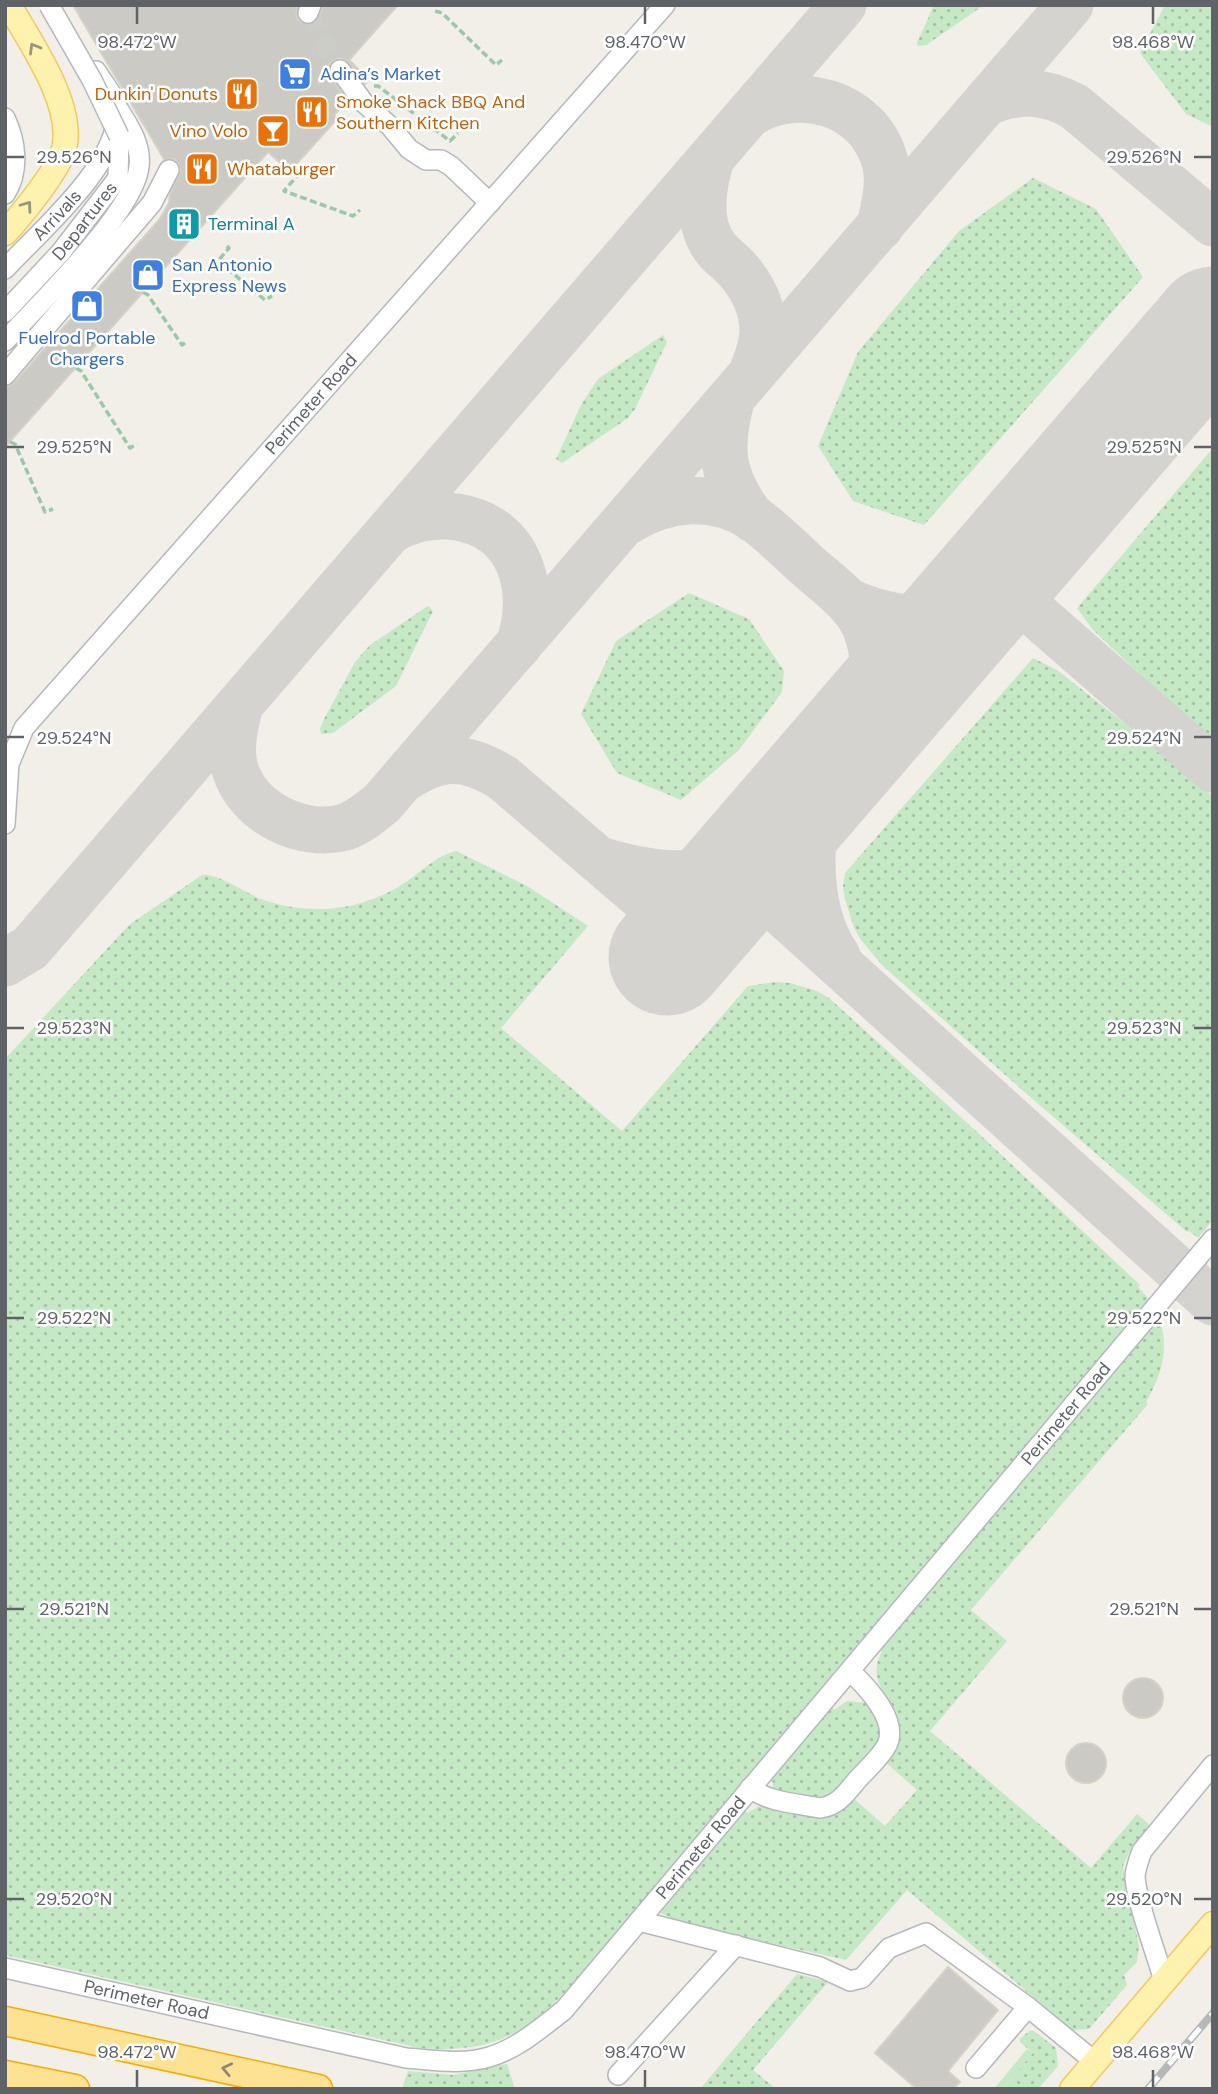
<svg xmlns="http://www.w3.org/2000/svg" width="1218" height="2094" font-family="'DM Sans',sans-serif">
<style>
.grass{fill:url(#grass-dots)}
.garden{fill:#c5e8c5}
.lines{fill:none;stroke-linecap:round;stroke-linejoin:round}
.taxiway{stroke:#d4d3d0;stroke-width:47}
.runway{stroke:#d4d3d0;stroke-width:117}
.building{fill:#cccac5;stroke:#d6d1c6;stroke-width:2}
.minor-tunnel{stroke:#ccccc8;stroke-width:19;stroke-dasharray:19 10;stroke-linecap:butt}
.minor-casing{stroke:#b5b8bc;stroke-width:22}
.major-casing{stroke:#f2c960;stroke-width:27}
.highway-casing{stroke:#f9ab00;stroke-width:31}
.path{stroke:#9cc7a9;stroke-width:3.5;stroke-dasharray:7 3.5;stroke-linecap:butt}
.minor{stroke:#fff;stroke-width:19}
.major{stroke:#fff2af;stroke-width:24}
.highway{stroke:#fde293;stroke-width:28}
.rail-casing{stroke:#b6b7b8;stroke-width:8}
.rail{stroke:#fff;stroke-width:5;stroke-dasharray:16;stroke-linecap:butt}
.minor-bridge-casing{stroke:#b5b8bc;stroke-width:22;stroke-linecap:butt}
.minor-bridge{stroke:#fff;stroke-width:19}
.oneway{stroke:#979581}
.oneway2{stroke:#8e8975}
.ticks{fill:none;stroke:#5f6368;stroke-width:2.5}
.labels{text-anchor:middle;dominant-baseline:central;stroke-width:5;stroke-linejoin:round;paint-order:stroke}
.shop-label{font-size:18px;fill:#366cbe;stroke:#fff;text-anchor:start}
.food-label{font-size:18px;fill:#c56008;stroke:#fff;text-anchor:end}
.street-label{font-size:18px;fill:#5f6368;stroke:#fff}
.culture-label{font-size:18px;fill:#0d838f;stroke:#fff;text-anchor:start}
.ticks-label{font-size:18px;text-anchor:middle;fill:#5f6368;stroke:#fff;stroke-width:5;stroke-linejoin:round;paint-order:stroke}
</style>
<defs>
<pattern id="grass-dots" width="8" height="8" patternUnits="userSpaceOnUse" patternTransform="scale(1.75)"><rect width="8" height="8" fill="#c5e8c5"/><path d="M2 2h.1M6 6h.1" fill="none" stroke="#a3c0a4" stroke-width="1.8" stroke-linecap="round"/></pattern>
</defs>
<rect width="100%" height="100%" fill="#f1efe8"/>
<path class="grass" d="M934,5H984L926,45L918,46L917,43Z
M1165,5H1213V127L1186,114L1140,53Z
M1033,178L1096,209L1143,277L924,525L853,501L818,446L858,352L959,231Z
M663,335L667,342L635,409L628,418L562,463L556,459L582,403L598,379Z
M1213,448V743L1093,630L1077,608Z
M689,593L749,619L784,671L782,692L739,750L681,800L617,773L581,714L616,641Z
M428,606L433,611L396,686L333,733L321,734L320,728L324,719L355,662L362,654L370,645Z
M1033,658L1057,670L1161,752L1213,796V1220L1198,1238L1189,1231L1187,1232L1021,1089L882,965L861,940L854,928L845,899L843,887L845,873Z
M456,851L527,886L588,926L501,1028L622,1131L748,986L776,982L790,983L817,991L829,998L976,1131L1140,1285L1138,1287L1149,1299L598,1958C539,2019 512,2056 419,2048L5,1955V1059L129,925L202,875C217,873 245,893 261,899C280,906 300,909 319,909C350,909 381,899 406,882C423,870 436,856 456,851Z
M1158,1315C1170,1346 1163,1373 1146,1402L1148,1404L971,1610L1007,1641L930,1731L1091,1868L1137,1814L1150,1825L1130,1851L1123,1866L1139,1946L1137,1962L1124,1975L1127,1985L1089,2029L1072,2030L907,1890L846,1960L685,1924L660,1913L745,1811L748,1813L762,1804L852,1797L885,1826L917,1790L883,1760C886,1748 891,1734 892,1722C893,1696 865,1680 882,1652L880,1650Z
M847,1701L867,1703L880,1719L881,1743L842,1789L821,1802L773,1790V1782L770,1781L832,1707L834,1710Z
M797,1974L828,1982L753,2070L776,2089H700Z
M1029,2031H1034L1056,2048L1058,2066L1038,2089H1002L1033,2053L1020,2042V2039Z
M507,2064L515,2089H402L408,2071L453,2075Z"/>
<path class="garden" d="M1027,2049L1033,2053L1002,2089H994Z"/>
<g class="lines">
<path class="taxiway" d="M986,103C1018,89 1045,90 1075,107L1213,223
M748,115C797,82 869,102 885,162C891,182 884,207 880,227
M711,158C703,185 696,220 714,246C720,255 730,261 737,269C753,287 763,308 763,332C763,346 756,361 752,374
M732,397C718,448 720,476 753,519
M628,521C667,497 713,492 753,518C773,532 791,551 809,567C829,585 856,603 866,629C880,665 872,697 861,733
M1039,527C1024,555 1004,572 1025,605L1213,769
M390,531C410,518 433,514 457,517C521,527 538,590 519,645
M849,602C904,625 931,624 982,593
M240,704C235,724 229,749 235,769C248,813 303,839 345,827C359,822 370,813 382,803L1070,5
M829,769C807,823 803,907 837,956
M402,780C440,755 464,754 503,778L686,935
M603,861C658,877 711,883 760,849
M739,874L1213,1302
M5,963L30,948L843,5"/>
<path class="runway" d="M667,957L1213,325"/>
</g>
<path class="building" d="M73,5H298L296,14L298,20L309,25L319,18L323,5H398L349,60L369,79L365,84L346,59L338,58L329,64L330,77L348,101L334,115L337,119L290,171L268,152L5,447V389L14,383L159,220L169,203L170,194L181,170L175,159H164Z
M1123 1698a20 20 0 1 1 40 0a20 20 0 1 1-40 0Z
M1066 1763a20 20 0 1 1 40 0a20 20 0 1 1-40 0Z
M948,1967L998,2010L948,2071L960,2082L953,2089H917L875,2053Z"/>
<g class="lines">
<path class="minor-tunnel" d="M308,13L340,70"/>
<defs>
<g id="minor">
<path d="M308,13L311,5"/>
<path d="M340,70L364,103L390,126L409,149L426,160H441L451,166L490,203"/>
<path d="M5,118C16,141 20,171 5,194"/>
<path id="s1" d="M5,269C40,231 121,163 117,109C116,98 102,81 96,71"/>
<path id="s2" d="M5,312L61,252L118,178L119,136"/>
<path d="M5,341C38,305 134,212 139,167C142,144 128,125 117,107"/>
<path d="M5,375L152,203L169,170"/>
<path id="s3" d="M5,824L9,764L24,728L665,5"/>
<path d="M750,1788C770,1803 797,1803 820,1808C838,1806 847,1792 858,1779C867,1769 880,1758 887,1745C899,1720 866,1686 850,1671"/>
<path d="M639,1921L820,1967L850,1981L862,1978L889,1948L926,1933L1028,2007L1095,2062"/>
<path id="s4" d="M5,1968L406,2058C433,2060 463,2065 489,2057C517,2049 541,2028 564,2010L1213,1239"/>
<path d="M1164,1981C1156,1952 1138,1907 1135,1878C1135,1869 1139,1859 1142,1851L1213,1765"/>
<path d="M976,2068L1028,2007"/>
<path d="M618,2075L736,1945"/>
</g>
<path id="major" d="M5,233C20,217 59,169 64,149C75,105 30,42 9,5
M1072,2089L1213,1924"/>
<path id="highway" d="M5,2021L318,2089
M5,2075L75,2089"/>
</defs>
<use href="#minor" class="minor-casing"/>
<use href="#major" class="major-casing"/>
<use href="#highway" class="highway-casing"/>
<path class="path" d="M435,11L442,13L496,65L502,60
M374,86H378L450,141L458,133
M296,172L298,175L284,191L353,216L360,210
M227,246L229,248L218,261L265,300L272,296
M143,292L148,295L182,345L186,342
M76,368L81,371L130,448L137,444
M10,442L15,444L45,512L53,509"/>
<use href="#minor" class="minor"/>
<use href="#major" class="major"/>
<use href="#highway" class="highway"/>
<defs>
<path id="rail" d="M1148,2089L1213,2013"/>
</defs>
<use href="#rail" class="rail-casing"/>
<use href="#rail" class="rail"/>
<defs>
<path id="minor-bridge" d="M49,5L92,80L119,136"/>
</defs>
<use href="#minor-bridge" class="minor-bridge-casing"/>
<use href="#minor-bridge" class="minor-bridge"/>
</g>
<defs><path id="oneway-chevron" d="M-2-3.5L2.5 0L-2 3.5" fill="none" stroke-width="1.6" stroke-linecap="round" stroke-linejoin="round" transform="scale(1.75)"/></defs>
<g class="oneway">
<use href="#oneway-chevron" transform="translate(34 48) rotate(-120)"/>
<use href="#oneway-chevron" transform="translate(27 206) rotate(-54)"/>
</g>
<use class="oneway2" href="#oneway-chevron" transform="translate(227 2069) rotate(-168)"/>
<path class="ticks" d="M137,7V24M645,7V24M1153,7V24M7,157H24M1194,157H1211M7,447H24M1194,447H1211M7,737H24M1194,737H1211M7,1028H24M1194,1028H1211M7,1318H24M1194,1318H1211M7,1609H24M1194,1609H1211M7,1899H24M1194,1899H1211M137,2070V2087M645,2070V2087M1153,2070V2087"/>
<defs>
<symbol id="supermarket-square" viewBox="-11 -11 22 22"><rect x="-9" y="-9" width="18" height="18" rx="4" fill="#3f7fe0" stroke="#fff"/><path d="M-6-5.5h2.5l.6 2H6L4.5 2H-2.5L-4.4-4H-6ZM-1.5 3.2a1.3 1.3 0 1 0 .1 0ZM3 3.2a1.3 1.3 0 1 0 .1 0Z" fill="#fff"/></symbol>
<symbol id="restaurant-square" viewBox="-11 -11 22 22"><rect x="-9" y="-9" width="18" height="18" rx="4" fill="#e8710a" stroke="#fff"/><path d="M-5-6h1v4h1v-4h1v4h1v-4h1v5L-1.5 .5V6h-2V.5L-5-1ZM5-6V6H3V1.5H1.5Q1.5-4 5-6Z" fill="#fff"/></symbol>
<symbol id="bar-square" viewBox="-11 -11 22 22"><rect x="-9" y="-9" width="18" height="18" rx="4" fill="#e8710a" stroke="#fff"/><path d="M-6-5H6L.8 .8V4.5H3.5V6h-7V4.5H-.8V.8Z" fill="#fff"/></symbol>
<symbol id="building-square" viewBox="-11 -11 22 22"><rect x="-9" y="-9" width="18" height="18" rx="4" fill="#0f9aa8" stroke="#fff"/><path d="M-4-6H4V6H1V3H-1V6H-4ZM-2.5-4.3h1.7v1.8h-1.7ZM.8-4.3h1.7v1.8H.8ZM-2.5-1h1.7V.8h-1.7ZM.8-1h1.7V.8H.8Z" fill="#fff"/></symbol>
<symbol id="shop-square" viewBox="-11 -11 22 22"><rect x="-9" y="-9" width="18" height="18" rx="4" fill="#3f7fe0" stroke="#fff"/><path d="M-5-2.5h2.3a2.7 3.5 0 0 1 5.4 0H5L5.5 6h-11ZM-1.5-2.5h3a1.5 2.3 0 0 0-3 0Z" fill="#fff"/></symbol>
</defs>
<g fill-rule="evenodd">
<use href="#supermarket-square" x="276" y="55" width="38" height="38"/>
<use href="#restaurant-square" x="223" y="75" width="38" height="38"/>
<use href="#restaurant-square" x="293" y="93" width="38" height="38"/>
<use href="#bar-square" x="254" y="112" width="38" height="38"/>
<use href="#restaurant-square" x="183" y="150" width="38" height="38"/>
<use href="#building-square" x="165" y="205" width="38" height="38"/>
<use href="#shop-square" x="129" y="256" width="38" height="38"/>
<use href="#shop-square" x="68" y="287" width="38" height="38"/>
</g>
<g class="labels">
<g class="shop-label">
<text x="320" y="74">Adina’s Market</text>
<text x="172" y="265">San Antonio<tspan x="172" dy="21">Express News</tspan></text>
<text x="87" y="338" text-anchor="middle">Fuelrod Portable<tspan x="87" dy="21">Chargers</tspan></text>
</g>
<g class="food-label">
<text x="218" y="94">Dunkin' Donuts</text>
<text x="336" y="102" text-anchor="start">Smoke Shack BBQ And<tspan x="336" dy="21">Southern Kitchen</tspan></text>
<text x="248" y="131">Vino Volo</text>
<text x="227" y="169" text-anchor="start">Whataburger</text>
</g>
<g class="street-label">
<text stroke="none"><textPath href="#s1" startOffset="75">Arrivals</textPath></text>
<text stroke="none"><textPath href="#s2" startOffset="121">Departures</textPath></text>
<text stroke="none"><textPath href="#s3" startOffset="532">Perimeter Road</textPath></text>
<text stroke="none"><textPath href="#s4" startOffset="1363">Perimeter Road</textPath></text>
<text stroke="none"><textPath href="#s4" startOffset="796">Perimeter Road</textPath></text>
<text stroke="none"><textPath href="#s4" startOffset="145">Perimeter Road</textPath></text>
</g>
<g class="culture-label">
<text x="208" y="224">Terminal A</text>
</g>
</g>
<g class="ticks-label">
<text x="137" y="48">98.472°W</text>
<text x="645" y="48">98.470°W</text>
<text x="1153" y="48">98.468°W</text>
<text x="74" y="163">29.526°N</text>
<text x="1144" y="163">29.526°N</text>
<text x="74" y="453">29.525°N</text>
<text x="1144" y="453">29.525°N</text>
<text x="74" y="744">29.524°N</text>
<text x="1144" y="744">29.524°N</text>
<text x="74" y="1034">29.523°N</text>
<text x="1144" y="1034">29.523°N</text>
<text x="74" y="1324">29.522°N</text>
<text x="1144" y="1324">29.522°N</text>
<text x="74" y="1615">29.521°N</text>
<text x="1144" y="1615">29.521°N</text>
<text x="74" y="1905">29.520°N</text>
<text x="1144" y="1905">29.520°N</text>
<text x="137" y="2058">98.472°W</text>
<text x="645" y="2058">98.470°W</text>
<text x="1153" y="2058">98.468°W</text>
</g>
<rect width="1218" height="2094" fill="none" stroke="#5f6368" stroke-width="14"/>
</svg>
